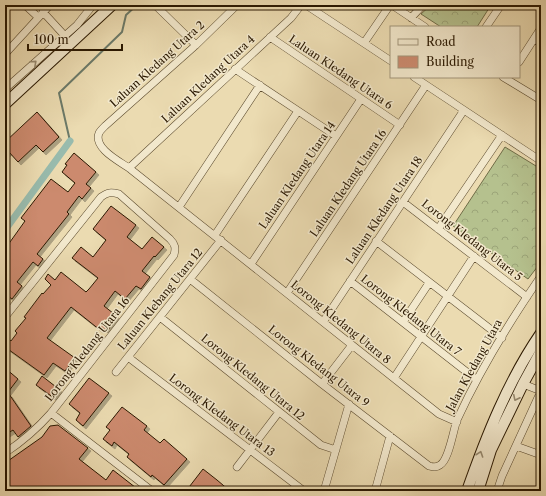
<svg xmlns="http://www.w3.org/2000/svg" width="546" height="496" font-family="'Libre Caslon Text',serif">
<style>
.forest{fill:url(#forest-crowns);stroke:#706d48}
.lines{fill:none;stroke-linecap:round;stroke-linejoin:round}
.stream{stroke:#6c7a69;stroke-width:2}
.canal{stroke:#98bbad;stroke-width:7}
.building{fill:#cc8a6e;stroke:#2b1902;filter:url(#shadow)}
.street-casing{stroke:#5b4a2e;stroke-width:8}
.secondary-casing{stroke:#2b1902;stroke-width:12}
.street{stroke:#f2e8cc;stroke-width:7}
.secondary{stroke:#f2e8cc;stroke-width:10}
.oneway{stroke:#988b71}
.labels{text-anchor:middle;dominant-baseline:central;stroke-width:3;stroke-linejoin:round;paint-order:stroke}
.street-label{font-size:11px;fill:#2b1902;stroke:#f2e8cc}
</style>
<defs>
<pattern id="forest-crowns" width="20" height="18" patternUnits="userSpaceOnUse"><rect width="20" height="18" fill="#b5c18e"/><path d="M2 6a3 3 0 1 1 6 0M12 15a3 3 0 1 1 6 0" fill="none" stroke="#9ca579"/></pattern>
<filter id="shadow"><feDropShadow dx="3" dy="3" stdDeviation="0" flood-color="#0004"/></filter>
</defs>
<rect width="100%" height="100%" fill="#ebdbb1"/>
<filter id="stains"><feTurbulence type="fractalNoise" baseFrequency=".005" numOctaves="4"/><feColorMatrix values="0 0 0 0 .2 0 0 0 0 .09 0 0 0 0 .02 0 0 0 .5 -.17"/></filter>
<radialGradient id="worn" r=".72"><stop offset=".6" stop-color="#630" stop-opacity="0"/><stop offset="1" stop-color="#630" stop-opacity=".3"/></radialGradient>
<path class="forest" d="M431,5H491L477,27H441L421,14Z
M505,147L536,166L541,171V262L528,279L453,226Z"/>
<g class="lines">
<path class="stream" d="M70,141L59,93L122,32L126,15L137,5"/>
<path class="canal" d="M5,230L70,141"/>
</g>
<path class="building" d="M37,112L59,137L43,152L36,145L18,162L9,152L5,155V142Z
M74,153L96,172L86,184L91,188L82,199L79,196L67,212L69,214L37,254L43,259L38,266L33,262L17,282L22,286L12,299L5,294V249L25,221L21,218L51,179L68,192L75,183L62,172L67,165L65,164Z
M111,206L136,225L127,237L142,249L152,237L164,247L155,257L154,256L142,271L150,277L141,289L136,286L125,299L115,291L104,306L118,317L107,331L102,328L100,330L71,307L47,338L75,358L65,371L53,363L44,375L5,347V336L11,341L17,333L15,331L26,318L24,317L42,293L43,294L51,285L45,279L48,274L55,280L61,272L86,292L89,289L98,278L72,258L81,247L93,257L106,240L93,229Z
M5,368L18,379L5,396Z
M42,376L60,390L54,398L36,385Z
M89,378L109,393L83,426L76,420L80,413L69,404Z
M9,394L31,426L18,437L13,430L5,435V397Z
M122,407L147,426L144,430L160,443L164,439L187,459L164,485L152,475L151,477L127,457L129,454L114,442L112,446L103,439L110,430L106,427Z
M58,425L88,448L79,459L106,480L113,470L140,491H5V463L42,437L50,426Z
M203,469L217,480L230,491H186Z"/>
<g class="lines">
<defs>
<path id="street" d="M25,5L38,17
M155,5L196,45
M237,5L196,45L105,126C103,128 100,131 99,133C93,148 119,161 129,168L439,414L457,422
M306,5L391,61
M392,5L425,27
M43,12L65,36
M411,18L423,5
M486,27L501,5
M270,37L400,125
M534,39L541,43
M364,43L390,5
M5,54L50,5
M519,62L541,28
M235,69L336,136
M414,77L541,161
M503,77L541,100
M5,89L77,25L93,5
M129,168L291,18L301,5
M403,202L527,297
M179,207L260,85
M438,229L502,135
M215,235L298,111
M376,241L502,338
M251,264L361,99
M190,279L322,384L429,466C433,467 436,468 440,465C449,460 453,431 457,420C480,370 510,321 541,276
M350,281L477,380
M287,293L426,85
M5,317L101,197C108,192 111,192 119,194L170,239C175,244 176,248 174,255L51,413C36,430 23,441 5,453
M160,317L321,445L336,450
M323,322L464,110
M403,322L429,283
M128,357L304,491
M116,372L221,240
M394,378L474,256
M322,384L352,345
M523,384L541,391
M51,413L152,491
M516,446L541,455
M237,467L279,412
M324,491L349,404
M375,491L390,436
M497,491L502,476L541,391"/>
<path id="secondary" d="M5,104L112,5
M467,491C486,437 508,381 541,333
M478,491L491,450L523,384L541,351"/>
</defs>
<use href="#street" class="street-casing"/>
<use href="#secondary" class="secondary-casing"/>
<use href="#street" class="street"/>
<use href="#secondary" class="secondary"/>
</g>
<defs><path id="oneway-chevron" d="M-2-3.5L2.5 0L-2 3.5" fill="none" stroke-width="1.6" stroke-linecap="round" stroke-linejoin="round"/></defs>
<g class="oneway">
<use href="#oneway-chevron" transform="translate(34 63) rotate(-42)"/>
<use href="#oneway-chevron" transform="translate(516 398) rotate(116)"/>
<use href="#oneway-chevron" transform="translate(480 454) rotate(-71)"/>
</g>
<g class="labels">
<g class="street-label">
<text transform="translate(157 64) rotate(-42)">Laluan Kledang Utara 2</text>
<text transform="translate(341 72) rotate(34)">Laluan Kledang Utara 6</text>
<text transform="translate(208 79) rotate(-43)">Laluan Kledang Utara 4</text>
<text transform="translate(297 175) rotate(-56)">Laluan Kledang Utara 14</text>
<text transform="translate(348 183) rotate(-56)">Laluan Kledang Utara 16</text>
<text transform="translate(384 210) rotate(-56)">Laluan Kledang Utara 18</text>
<text transform="translate(472 240) rotate(38)">Lorong Kledang Utara 5</text>
<text transform="translate(160 299) rotate(-51)">Laluan Klebang Utara 12</text>
<text transform="translate(411 315) rotate(38)">Lorong Kledang Utara 7</text>
<text transform="translate(341 322) rotate(39)">Lorong Kledang Utara 8</text>
<text transform="translate(87 349) rotate(-52)">Lorong Kledang Utara 16</text>
<text transform="translate(474 365) rotate(-61)">Jalan Kledang Utara</text>
<text transform="translate(319 366) rotate(38)">Lorong Kledang Utara 9</text>
<text transform="translate(253 377) rotate(39)">Lorong Kledang Utara 12</text>
<text transform="translate(222 415) rotate(37)">Lorong Kledang Utara 13</text>
</g>
</g>
<rect width="546" height="496" fill="none" stroke="#ebdbb1" stroke-width="20"/>
<rect x="6" y="6" width="534" height="484" fill="none" stroke="#2b1902" stroke-width="2"/>
<rect x="10" y="10" width="526" height="476" fill="none" stroke="#2b1902"/>
<rect x="390" y="26" width="130" height="52" fill="#f2e8cc" stroke="#a2957b"/>
<rect x="398" y="39" width="20" height="6" fill="#f2e8cc" stroke="#a2957b"/>
<text x="426" y="46" font-size="12" fill="#2b1902">Road</text>
<rect x="398" y="56" width="20" height="12" fill="#cc8a6e" stroke="#a2957b"/>
<text x="426" y="66" font-size="12" fill="#2b1902">Building</text>
<path d="M28 44v6h94v-6" fill="none" stroke="#2b1902" stroke-width="2"/>
<text x="34" y="44" font-size="12" fill="#2b1902" stroke="#f2e8cc" stroke-width="3" paint-order="stroke">100 m</text>
<rect width="100%" height="100%" filter="url(#stains)"/>
<rect width="100%" height="100%" fill="url(#worn)"/>
</svg>
